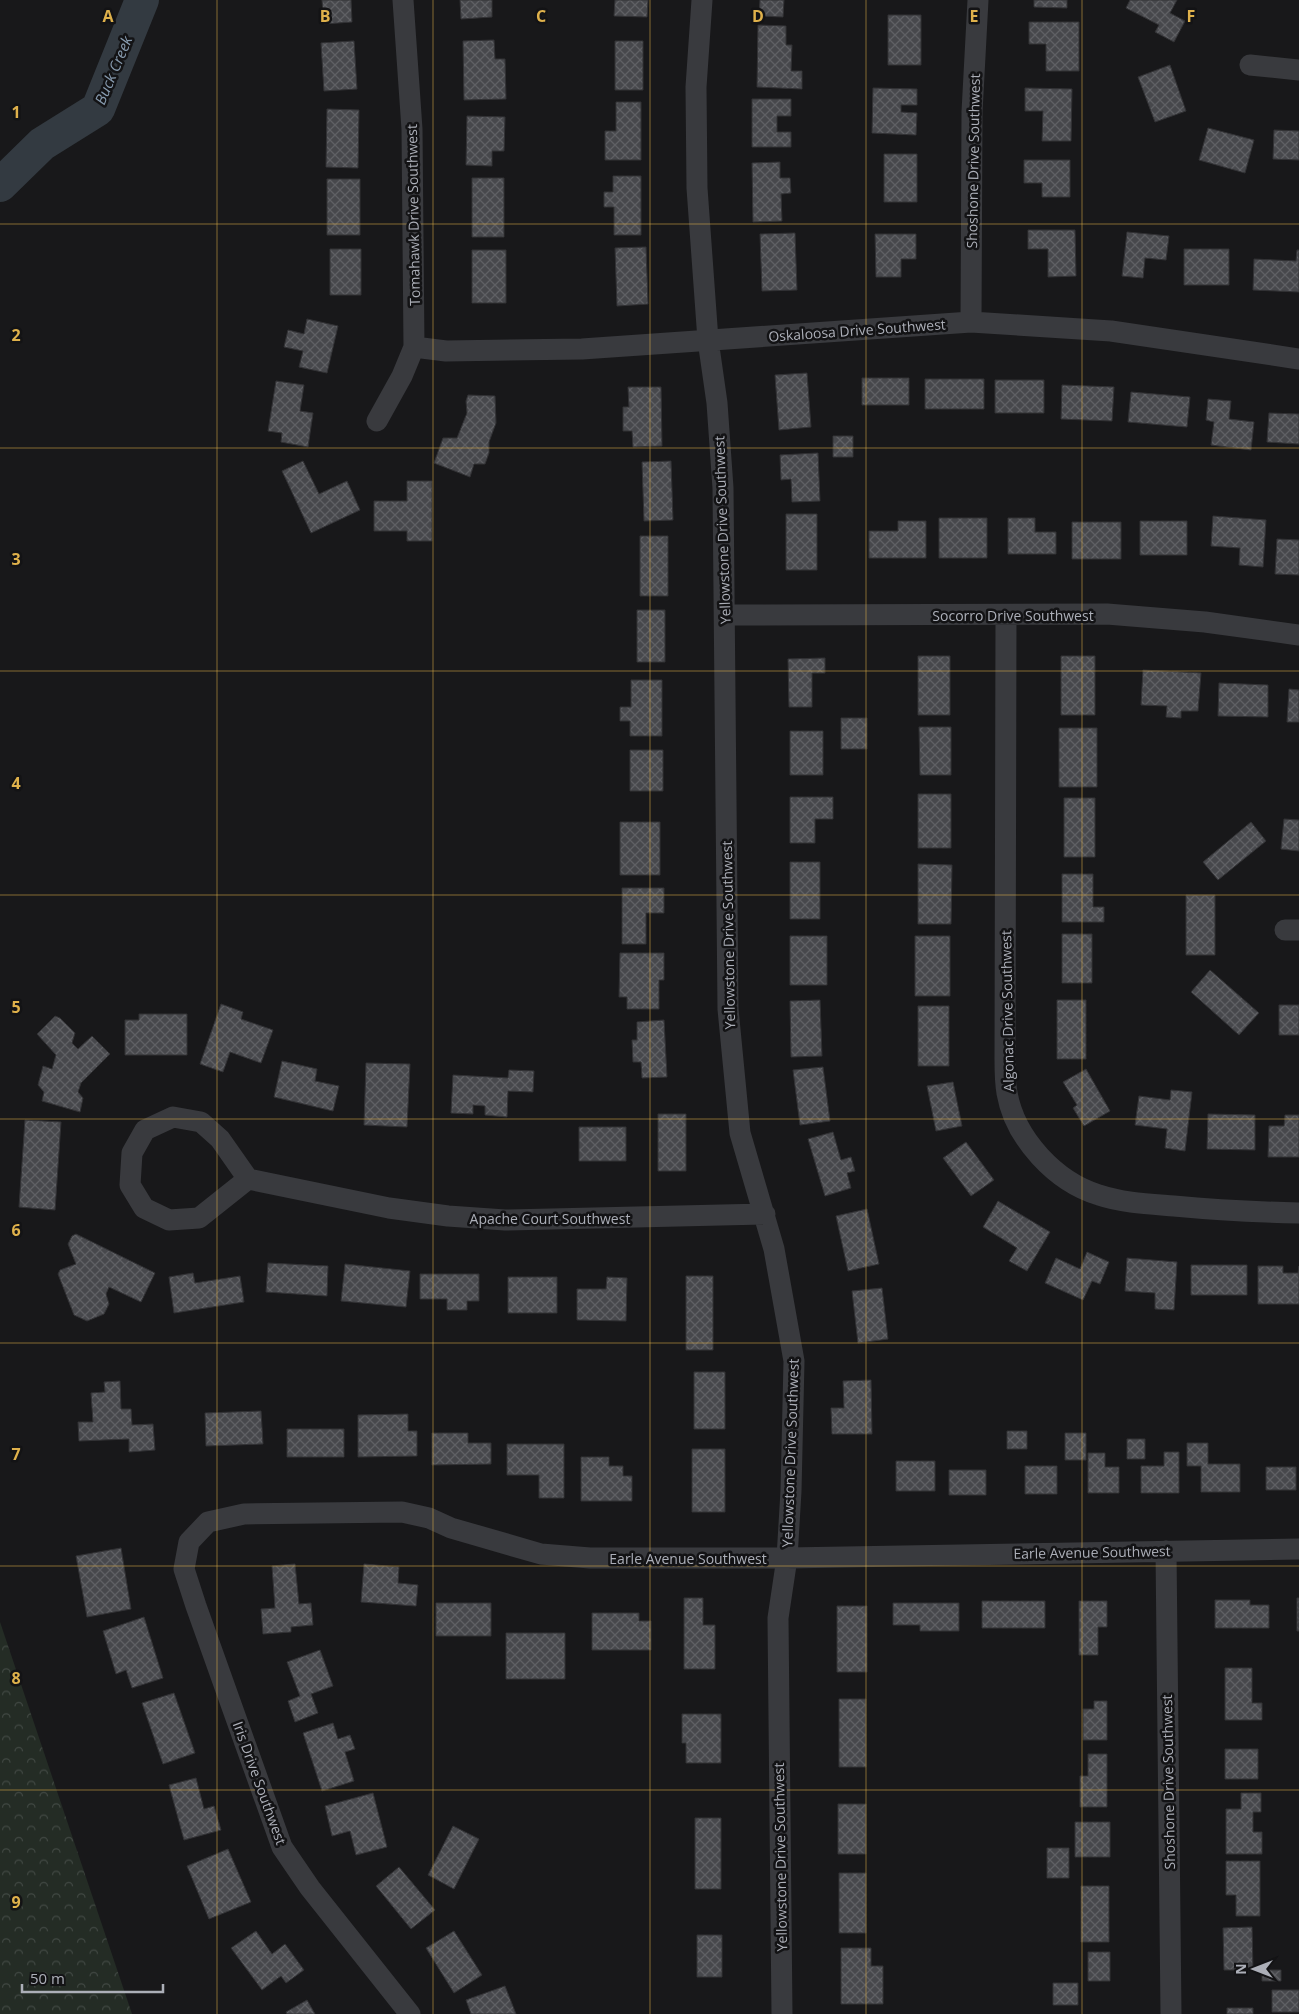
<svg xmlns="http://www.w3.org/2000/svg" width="1299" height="2014" font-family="'Open Sans',sans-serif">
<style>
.park{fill:url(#park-crowns)}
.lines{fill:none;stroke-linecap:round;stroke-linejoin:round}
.river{stroke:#333a41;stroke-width:34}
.building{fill:url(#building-cross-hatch);stroke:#323235}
.minor{stroke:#393a3e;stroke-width:21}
.grid{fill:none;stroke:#dfb14b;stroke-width:1;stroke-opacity:0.55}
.labels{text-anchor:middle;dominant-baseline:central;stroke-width:5;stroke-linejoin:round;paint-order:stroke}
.street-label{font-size:14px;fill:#acafb8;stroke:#131315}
.water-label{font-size:15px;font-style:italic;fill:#879baf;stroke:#131315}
.grid-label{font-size:16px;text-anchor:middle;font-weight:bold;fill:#dfb14b;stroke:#131315;stroke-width:5;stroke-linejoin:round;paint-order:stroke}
</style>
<defs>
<pattern id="park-crowns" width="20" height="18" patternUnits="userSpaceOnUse" patternTransform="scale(1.25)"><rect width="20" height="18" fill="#242c25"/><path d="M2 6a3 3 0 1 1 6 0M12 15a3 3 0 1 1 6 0" fill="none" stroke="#414843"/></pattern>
<pattern id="building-cross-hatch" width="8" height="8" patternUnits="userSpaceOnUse" patternTransform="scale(1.25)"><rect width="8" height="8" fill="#47484c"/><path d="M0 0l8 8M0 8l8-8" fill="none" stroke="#5f6064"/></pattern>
</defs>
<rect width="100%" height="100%" fill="#18181a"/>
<path class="park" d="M0,1622L132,2014H0Z"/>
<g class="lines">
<path class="river" d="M0,185L42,144L98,109L142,0"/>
</g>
<path class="building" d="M322,0H351L352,22L324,24Z
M460,0H492V17L461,19Z
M615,0H648L647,17L614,16Z
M760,0H784L783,17L759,16Z
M1034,0H1067V8L1034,7Z
M1130,0H1177L1170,13L1185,21L1174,42L1155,32L1159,25L1126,8Z
M888,15H921V65H888Z
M1029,22H1079V71H1046V44H1029Z
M758,25L786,26V45H792L791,71H802V89L757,87Z
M494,40L495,59H505L506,99L464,100L463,41Z
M354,41L357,89L324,91L321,43Z
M615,41H643V90H615Z
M1170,65L1186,111L1155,122L1138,77Z
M873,88L917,89V105H901V112L917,113L916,135L872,133Z
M1025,88L1072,89L1071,141H1042L1043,111H1025Z
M752,99H791V116H777V132H791V147H752Z
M616,102H641V160H605V131H616Z
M327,109L359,110L358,168L326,167Z
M467,116L505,117L504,151H492V166L466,165Z
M1208,128L1254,140L1245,173L1199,160Z
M1274,130L1299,131V160L1273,159Z
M884,154H917V202H884Z
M1024,160H1070V197H1042V183H1024Z
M780,162V178H790L791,193L781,194L782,221L753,222L752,163Z
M613,176H641V235H614V207H604V192H613Z
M472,178H504V237H472Z
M327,179H360V235H327Z
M1028,230H1075L1076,276L1048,277V249H1028Z
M1127,232L1169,236L1166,260L1145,258L1143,278L1122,276Z
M795,233L797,290L762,291L760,234Z
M875,234H916V259H901V277H876Z
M646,247L648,304L617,306L615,248Z
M330,249H361V295H330Z
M1184,249H1229V285H1184Z
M472,250H506V303H472Z
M1297,250H1299V292L1253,290L1254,259L1296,261Z
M307,319L338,326L327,373L299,367L303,351L284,347L288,330L304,334Z
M807,373L811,427L779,430L775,375Z
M862,378H909V405H862Z
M925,379H984V409H925Z
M995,380H1044V413H995Z
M276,381L304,385L300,411L313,413L308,447L281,442L282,433L268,431Z
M1062,385L1114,387L1112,421L1061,419Z
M628,387H661L662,446L633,447L632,431H623V407H629Z
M1131,392L1190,397L1187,427L1128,422Z
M468,395L495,396L496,423L489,442V453L485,464H474L470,477L434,463L443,438H457L467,413L466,401Z
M1208,399L1231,401L1229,419L1254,422L1251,450L1211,445L1214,422L1206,420Z
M1269,413L1299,414V444L1267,442Z
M833,436H853V457H833Z
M818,453L820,501L792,502L791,479L781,480L780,455Z
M303,461L319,494L347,481L360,510L311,533L282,471Z
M671,461L673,520L644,521L642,462Z
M407,481H432V541H407V531H374V501H407Z
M786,514H817V570H786Z
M1213,516L1266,520L1263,567L1239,565L1240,548L1211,546Z
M939,518H987V558H939Z
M1008,518H1035V532H1056V554H1008Z
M898,521H926V558H869V531H898Z
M1140,521H1187V555H1140Z
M1072,522H1121V559H1072Z
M640,536H668V596H640Z
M1277,539L1299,540V575L1275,574Z
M637,610H665V662H637Z
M918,656H950V715H918Z
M1061,656H1095V715H1061Z
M825,658V673H812V707H789L788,659Z
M1143,670L1201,673L1198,711H1181V718L1166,717L1167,706L1141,705Z
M631,680H662V736H630V721H620V707H631Z
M1219,683L1268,685V717L1218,716Z
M1289,689L1299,690V722H1287Z
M841,718H867V749H841Z
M919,727H951V775H920Z
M1059,728H1097V787H1059Z
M790,731H823V775H790Z
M630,750H663V791H630Z
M918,794H951V848H918Z
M790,797H833V819H815V843H790Z
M1064,798H1095V857H1064Z
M1284,819L1299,820V851L1281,849Z
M620,822H660V875H620Z
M1251,822L1266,841L1218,880L1203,862Z
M790,862H820V919H790Z
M918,864L952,865L951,924H918Z
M1062,874H1093V907H1104V922H1062Z
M622,888H664V913H646V944H622Z
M1186,895H1215V955H1186Z
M1062,934H1092V983H1062Z
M790,936H827V985H790Z
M915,936H950V996H915Z
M620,953H664V980H659V1009H627V997H619Z
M1210,970L1259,1013L1239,1035L1191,992Z
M820,1000L822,1056L791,1057L790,1001Z
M1057,1000H1086V1059H1057Z
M221,1004L243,1012L241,1019L273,1030L261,1063L230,1052L223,1072L200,1064Z
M1279,1005H1299V1035H1279Z
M918,1006H949V1066H918Z
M139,1014H187V1055H125V1020H139Z
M55,1016L60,1018L75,1033L72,1043L78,1049L92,1036L110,1054L81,1083L78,1092L83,1098L80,1112L42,1101L44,1092L38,1085L43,1066L52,1069L56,1055L37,1034Z
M664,1020L667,1077L642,1078L641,1062H633L632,1040H637V1022Z
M282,1061L317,1069L315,1081L339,1086L333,1111L274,1097Z
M366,1063L410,1064L407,1127L364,1125Z
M823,1067L830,1121L800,1125L793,1070Z
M1086,1069L1110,1111L1084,1126L1073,1108L1077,1105L1063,1082Z
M509,1070L534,1071L533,1092L508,1091L507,1117L485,1115V1106L473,1105V1114L451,1113L453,1075L508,1078Z
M953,1082L962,1126L936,1131L927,1086Z
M1171,1090L1192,1092L1185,1151L1165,1148L1167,1129L1135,1125L1139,1096L1170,1100Z
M658,1114H686V1171H658Z
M1208,1114L1255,1115V1150L1207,1149Z
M1285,1115H1299V1157H1268L1269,1126H1284Z
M25,1120L61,1122L55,1210L19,1207Z
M579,1127H626V1161H579Z
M833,1132L841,1160L851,1157L855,1171L847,1173L851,1188L825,1196L808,1139Z
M966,1142L994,1180L971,1196L943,1158Z
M998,1201L1050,1232L1027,1271L1009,1261L1017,1248L983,1227Z
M867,1209L879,1264L848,1271L836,1216Z
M76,1234L155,1273L141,1302L109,1287L106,1294L109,1304L104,1314L87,1321L74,1315L58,1274L60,1270L76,1264L68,1244L72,1236Z
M1087,1252L1109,1262L1100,1284L1092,1281L1083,1300L1045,1283L1056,1258L1080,1269Z
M1127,1258L1177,1262L1174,1310L1155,1309V1293L1125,1291Z
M268,1263L328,1266L327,1296L266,1292Z
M345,1264L410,1271L406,1307L341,1301Z
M1191,1265H1247V1295H1191Z
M1258,1266H1283V1273H1298L1299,1266V1304H1258Z
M193,1273L195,1283L240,1276L244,1302L174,1313L169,1277Z
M420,1274H479V1301H467V1310H447V1299H420Z
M686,1276H713V1350H686Z
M508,1277H557V1313H508Z
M607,1277L627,1278L626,1321L577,1320V1289H606Z
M882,1288L888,1339L858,1343L852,1291Z
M694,1372H725V1429H694Z
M871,1380L872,1434H832L831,1408H844L843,1381Z
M120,1381L121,1409H131L132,1425L153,1424L155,1450L129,1452V1439L79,1441L78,1422H93L91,1393L105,1392L104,1382Z
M261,1411L263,1444L206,1446L205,1413Z
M408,1414V1431H417V1456L358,1457V1415Z
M287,1429H344V1457H287Z
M1007,1431H1027V1449H1007Z
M432,1433H468V1443H491V1464L432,1465Z
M1065,1433H1086V1460H1065Z
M1127,1439H1145V1459H1127Z
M1187,1443H1208V1464H1240V1492H1201V1466H1187Z
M507,1444H564V1498H539V1475H507Z
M692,1449H725V1512H692Z
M1164,1452H1179V1493H1141V1466H1164Z
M1088,1453H1105V1467H1119V1493H1088Z
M581,1457H609V1466H623V1476H632V1501H581Z
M896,1461H935V1491H896Z
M1025,1466H1057V1494H1025Z
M1266,1467H1296V1490H1266Z
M949,1470H986V1495H949Z
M121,1548L131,1609L87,1617L76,1556Z
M295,1564L299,1604L311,1603L313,1625L291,1627V1632L263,1634L261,1609L275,1608L272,1566Z
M364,1564L399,1567L398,1583L418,1585L416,1606L361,1602Z
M684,1598H703V1625H715V1669H684Z
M1297,1598H1299V1631H1297Z
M1215,1600H1250V1605H1269V1628H1215Z
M982,1601H1045V1628H982Z
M1079,1601H1107V1627H1098V1655H1079Z
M436,1603H491V1636H436Z
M893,1603H959V1631H920V1625H893Z
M837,1606H867V1672H837Z
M592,1613H639V1621H651V1650H592Z
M144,1617L163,1678L132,1688L126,1670L116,1674L103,1631Z
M506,1633H565V1679H506Z
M320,1650L333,1686L311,1694L318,1713L295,1722L288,1701L300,1696L287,1662Z
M1225,1668H1252V1703H1262V1720H1225Z
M174,1693L195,1753L163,1764L142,1703Z
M839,1699H866V1767H839Z
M1094,1701H1107V1740H1083V1709H1094Z
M682,1714H721V1763H686V1743H682Z
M333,1723L338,1739L350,1735L355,1749L345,1752L354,1781L322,1791L303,1733Z
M1225,1749H1258V1779H1225Z
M1088,1754H1107V1807H1080V1776H1088Z
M196,1778L204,1809L214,1806L221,1830L184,1840L169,1785Z
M373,1793L387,1847L356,1855L350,1831L332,1836L325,1806Z
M1241,1793H1261V1812H1253V1832H1262V1854H1226V1809H1241Z
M838,1804H866V1854H838Z
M695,1818H721V1889H695Z
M1075,1822H1110V1857H1075Z
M453,1826L479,1839L454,1889L428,1875Z
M1047,1848H1069V1878H1047Z
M228,1849L251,1902L209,1919L187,1866Z
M1226,1861H1260V1916H1236V1895H1226Z
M399,1867L435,1910L411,1929L376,1886Z
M839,1873H866V1933H839Z
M1081,1886H1109V1942H1081Z
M1252,1927L1253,1970H1224L1223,1928Z
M256,1931L272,1954L285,1944L304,1970L286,1983L281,1976L262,1990L231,1948Z
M454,1931L482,1975L454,1993L426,1948Z
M697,1935H722V1977H697Z
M841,1948H871V1966H883V2004H841Z
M1088,1952H1110V1981H1088Z
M1262,1970H1281V1981H1262Z
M1053,1983H1078V2005H1053Z
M505,1986L516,2014H471L466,2000Z
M1272,1990H1299V2012H1272Z
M307,2000L315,2014H287L286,2012Z
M1227,2008H1253V2014H1227Z"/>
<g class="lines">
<path class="minor" d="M702,0L696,87L697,188L708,340L717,403L723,488L728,1009L740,1133L774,1249L794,1361L791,1491L787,1558L778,1618L782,2014
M1250,65L1299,70
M971,322L972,112L978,0
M414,347L446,351L582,349L971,322L1111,331L1299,359
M377,421L402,376L414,347L412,129L403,0
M725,615L1107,614L1205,622L1299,635
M1006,615L1005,1059C1005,1070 1005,1082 1007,1093C1015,1139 1056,1182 1099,1195C1123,1203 1149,1204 1174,1206C1216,1210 1257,1212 1299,1213
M1285,930H1299
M248,1179L199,1218L169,1220L144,1208L130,1185L132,1153L145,1130L173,1117L201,1122L220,1139L248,1179L389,1208L448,1216L505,1220L765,1214
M1166,1551L1171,2014
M410,2014L310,1888L282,1847L196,1606L184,1569L189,1542L208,1522L244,1514L402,1512L429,1518L451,1528L541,1554L590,1558H787L1299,1549"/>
</g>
<path class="grid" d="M217,0V2014M433,0V2014M650,0V2014M866,0V2014M1082,0V2014M0,224H1299M0,448H1299M0,671H1299M0,895H1299M0,1119H1299M0,1343H1299M0,1566H1299M0,1790H1299"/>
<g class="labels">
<g class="street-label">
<text transform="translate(973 161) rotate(-89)">Shoshone Drive Southwest</text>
<text transform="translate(413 215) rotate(-91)">Tomahawk Drive Southwest</text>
<text transform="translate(857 330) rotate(-4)">Oskaloosa Drive Southwest</text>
<text transform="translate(722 530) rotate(-92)">Yellowstone Drive Southwest</text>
<text x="1013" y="615">Socorro Drive Southwest</text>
<text transform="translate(728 935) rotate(-91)">Yellowstone Drive Southwest</text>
<text transform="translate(1007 1011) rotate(-91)">Algonac Drive Southwest</text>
<text x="550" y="1218">Apache Court Southwest</text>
<text transform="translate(790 1453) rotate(-88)">Yellowstone Drive Southwest</text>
<text transform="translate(1092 1552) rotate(-1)">Earle Avenue Southwest</text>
<text x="688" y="1558">Earle Avenue Southwest</text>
<text transform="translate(1168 1782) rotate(-91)">Shoshone Drive Southwest</text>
<text transform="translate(260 1783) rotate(70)">Iris Drive Southwest</text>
<text transform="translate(780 1857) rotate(-91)">Yellowstone Drive Southwest</text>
</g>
<g class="water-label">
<text transform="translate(113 70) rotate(-67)">Buck Creek</text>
</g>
</g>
<g class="grid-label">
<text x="108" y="22">A</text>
<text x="325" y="22">B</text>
<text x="541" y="22">C</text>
<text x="758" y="22">D</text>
<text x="974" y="22">E</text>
<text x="1191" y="22">F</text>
<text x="16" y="118">1</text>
<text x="16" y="341">2</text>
<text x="16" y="565">3</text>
<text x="16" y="789">4</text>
<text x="16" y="1013">5</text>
<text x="16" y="1236">6</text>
<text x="16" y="1460">7</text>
<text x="16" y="1684">8</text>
<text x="16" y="1908">9</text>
</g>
<g transform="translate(1254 1969) rotate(270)" stroke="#131315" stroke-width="4" paint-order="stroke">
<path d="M0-4L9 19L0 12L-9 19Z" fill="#acafb8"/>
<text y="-8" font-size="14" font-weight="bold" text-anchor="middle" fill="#acafb8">N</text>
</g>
<path d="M22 1984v8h141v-8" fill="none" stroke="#acafb8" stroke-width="2.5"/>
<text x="30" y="1984" font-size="15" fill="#acafb8" stroke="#131315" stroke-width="4" paint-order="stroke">50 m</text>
</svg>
